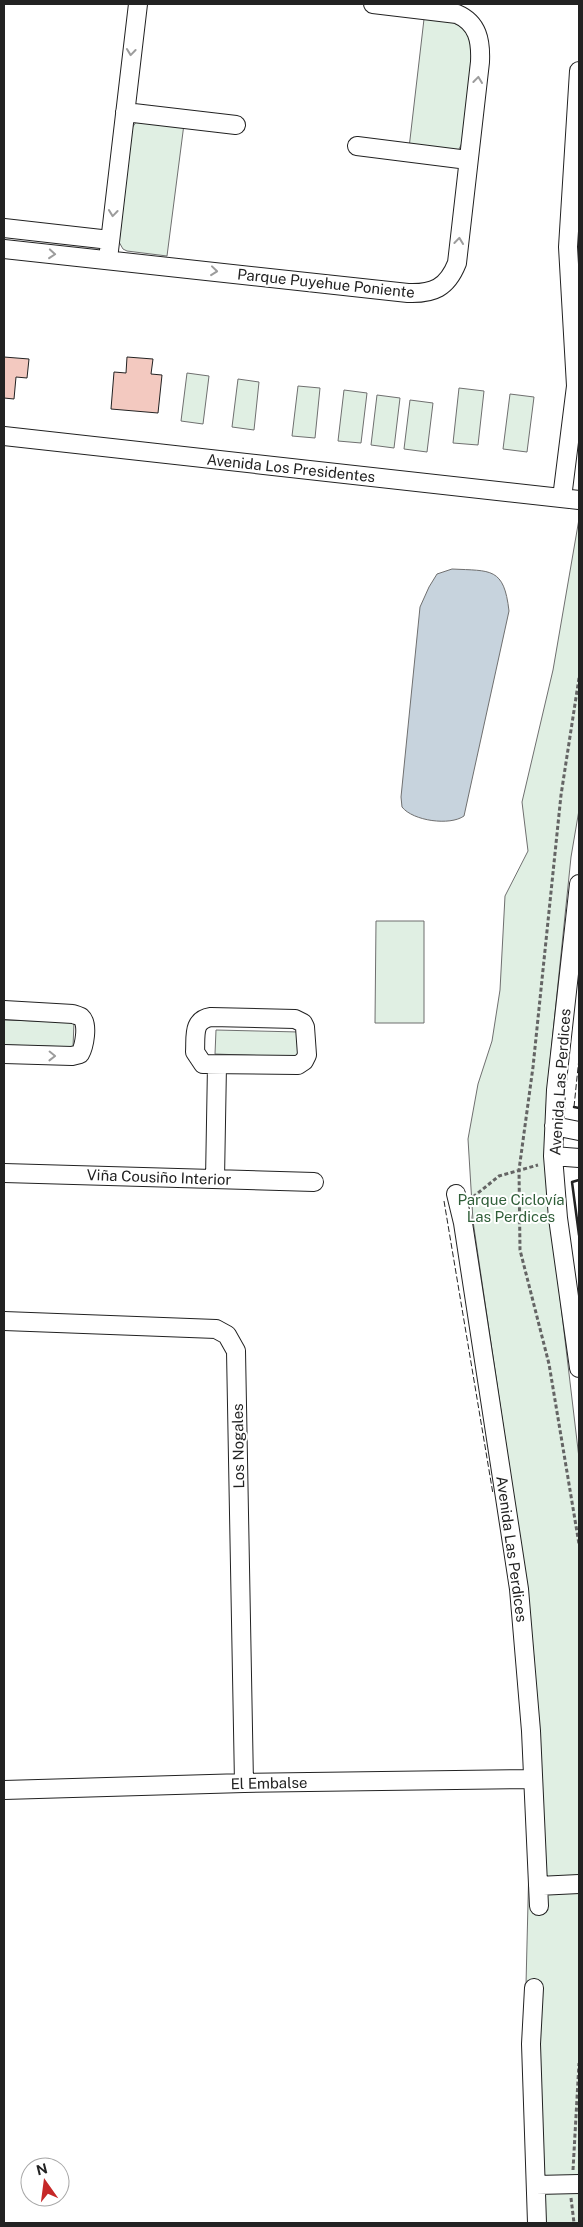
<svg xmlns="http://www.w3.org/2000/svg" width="583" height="2227" font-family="'Public Sans',sans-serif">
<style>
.green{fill:#e0efe3;stroke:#6f6f6f}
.water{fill:#c7d3dd;stroke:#6f6f6f}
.building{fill:#f3c9c0;stroke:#222}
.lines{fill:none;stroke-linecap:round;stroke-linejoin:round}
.minor-casing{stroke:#222;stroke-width:20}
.path{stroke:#646464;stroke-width:3;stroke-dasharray:4 2.5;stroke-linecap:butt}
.minor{stroke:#fff;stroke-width:18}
.fence{stroke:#222;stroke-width:1;stroke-dasharray:6 2.5;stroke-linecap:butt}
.wall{stroke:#222;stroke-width:2.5}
.oneway{stroke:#9c9c9c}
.labels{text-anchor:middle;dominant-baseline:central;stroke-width:4;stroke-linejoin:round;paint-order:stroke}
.street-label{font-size:15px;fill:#222;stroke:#fff}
.park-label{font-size:15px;fill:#2f5e38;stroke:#fff}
</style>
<rect width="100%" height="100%" fill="#fff"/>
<path class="green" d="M424,19C451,21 468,20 472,51L463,141L458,151L409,148Z
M136,122L184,124L167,256L127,251L123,249L119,242L132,128Z
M187,373L209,376L203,424L181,421Z
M238,379L259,382L254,430L232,427Z
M298,386L320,388L315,438L292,436Z
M459,388L484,391L478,445L453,443Z
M344,390L367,393L361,443L338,441Z
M510,394L534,397L527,452L503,449Z
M377,395L400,398L394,448L371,445Z
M410,400L433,403L427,452L404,449Z
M579,519V810L571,857L547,1091L545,1138L550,1213L579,1458V2223H530L525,2025L534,1659L527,1588L473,1221L468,1139L478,1084L492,1041L500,990L505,896L528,851L522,802L553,670Z
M376,921H424V1023H375Z
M4,1020L74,1022L73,1047L4,1045Z
M216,1030L299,1032L298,1057L215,1054Z"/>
<path class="water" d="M452,569C491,571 504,567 509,611L464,816C450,826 413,821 402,807L401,797L420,607L429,587L437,574Z"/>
<path class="building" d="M4,357L29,359L27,378L16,377L14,399L4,398Z
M127,357L153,359L151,374L162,375L158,413L111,409L114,372L126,373Z"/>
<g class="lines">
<defs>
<path id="minor" d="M125,112L236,125
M357,146L468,160
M4,228L110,240
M4,249L408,293C433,294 447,288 457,263L480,62C481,41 478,23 457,14L373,4
M108,259L138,4
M4,436L579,500
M562,498L576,386L568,247L579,71
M579,884L556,1090L553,1156L558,1218L579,1368
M4,1010L73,1014C74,1014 81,1017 81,1017C89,1024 84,1047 80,1054L72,1056L4,1054
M211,1017L295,1019L303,1023L305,1027L307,1055L304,1061L298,1065L203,1064L195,1052C196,1036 192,1020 211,1017Z
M554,1126L579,1131
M553,1156L579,1158
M4,1173L314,1182
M215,1179L217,1065
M456,1194L463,1223L519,1589L531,1731L539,1906
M4,1321L216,1329L227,1335L236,1351L244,1783
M4,1790L244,1783L533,1779
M538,1886L579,1884
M534,1988L531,2044L537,2223
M536,2185L579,2184"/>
</defs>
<use href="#minor" class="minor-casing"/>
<path class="path" d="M579,678L561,795L533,1067L519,1170L520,1250L549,1364L579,1544
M473,1197L499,1176L538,1165
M573,2170L579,2063
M571,2198L574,2223"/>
<use href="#minor" class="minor"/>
<path class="fence" d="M574,1107L579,1058
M444,1201L493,1494"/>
<path class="wall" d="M574,1107L579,1108
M579,1180L572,1182L579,1235"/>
</g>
<defs><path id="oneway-chevron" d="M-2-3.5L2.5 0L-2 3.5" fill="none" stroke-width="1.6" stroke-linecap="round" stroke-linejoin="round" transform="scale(1.25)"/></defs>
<g class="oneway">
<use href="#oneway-chevron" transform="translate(131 52) rotate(96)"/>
<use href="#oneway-chevron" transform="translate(478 80) rotate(-83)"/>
<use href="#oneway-chevron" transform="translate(113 213) rotate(96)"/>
<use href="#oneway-chevron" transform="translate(459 241) rotate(-84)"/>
<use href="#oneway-chevron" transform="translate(52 254) rotate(5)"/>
<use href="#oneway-chevron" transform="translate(214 271) rotate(6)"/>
<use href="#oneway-chevron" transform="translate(52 1056) rotate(1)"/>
</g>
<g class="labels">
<g class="street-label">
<text transform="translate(326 283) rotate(6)">Parque Puyehue Poniente</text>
<text transform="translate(291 468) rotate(6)">Avenida Los Presidentes</text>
<text transform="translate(560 1082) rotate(-86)">Avenida Las Perdices</text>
<text transform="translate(159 1177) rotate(2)">Viña Cousiño Interior</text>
<text transform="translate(238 1446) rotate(-91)">Los Nogales</text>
<text transform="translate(512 1549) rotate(82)">Avenida Las Perdices</text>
<text transform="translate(269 1783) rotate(-1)">El Embalse</text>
</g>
<g class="park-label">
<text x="511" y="1199">Parque Ciclovía<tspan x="511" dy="17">Las Perdices</tspan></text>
</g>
</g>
<rect width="583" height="2227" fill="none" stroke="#222222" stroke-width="10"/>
<g transform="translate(45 2182) rotate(346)"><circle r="24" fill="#ffffff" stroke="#a7a7a7"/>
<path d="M0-4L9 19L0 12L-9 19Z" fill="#c62828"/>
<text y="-8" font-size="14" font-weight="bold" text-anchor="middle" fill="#222222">N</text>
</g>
</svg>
